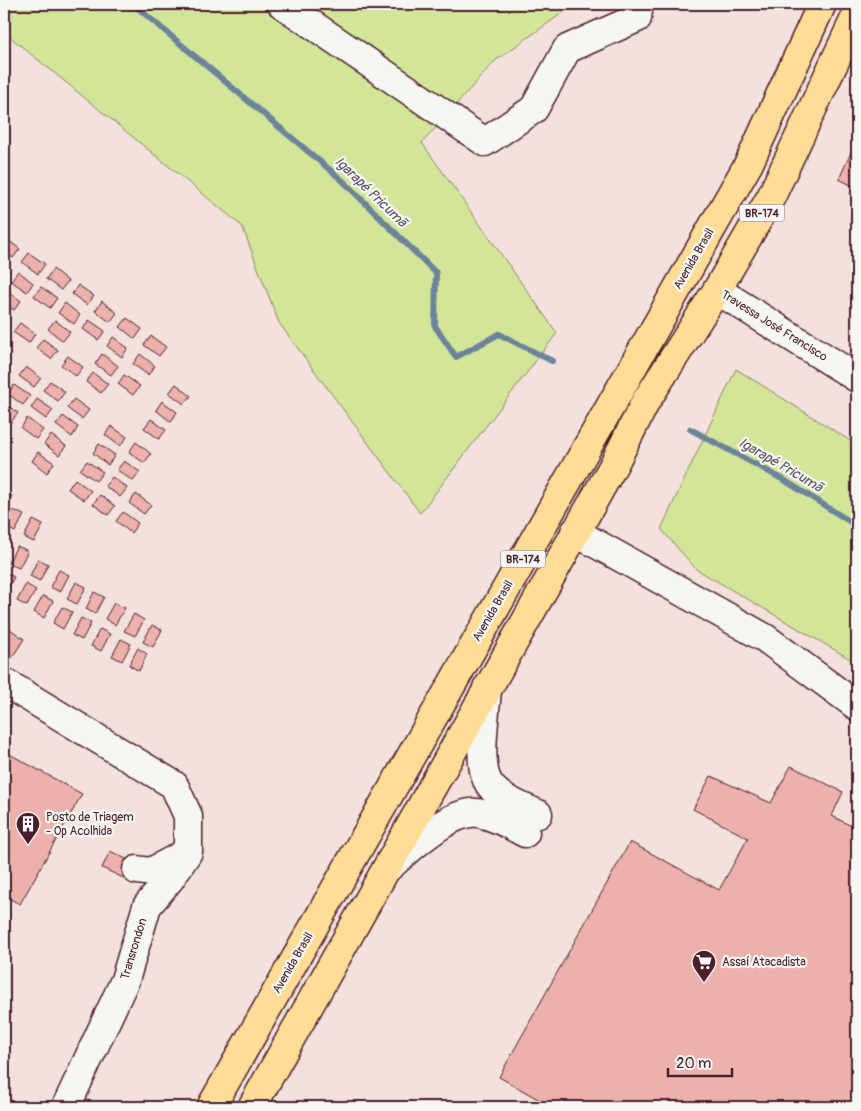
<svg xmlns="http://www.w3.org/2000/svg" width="861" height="1111" font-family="Pangolin,sans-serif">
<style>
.green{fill:#d2e599;stroke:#8e8262}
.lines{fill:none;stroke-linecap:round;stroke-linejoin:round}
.stream{stroke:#6c849a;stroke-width:6}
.building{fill:#ecb1ac;stroke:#4a1f2b}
.minor-casing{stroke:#4a1f2b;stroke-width:31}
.highway-casing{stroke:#4a1f2b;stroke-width:31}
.minor{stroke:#f6f6f2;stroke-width:28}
.highway{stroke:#ffdd96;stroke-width:28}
.labels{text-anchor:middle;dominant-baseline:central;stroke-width:4.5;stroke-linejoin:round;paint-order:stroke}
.shield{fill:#f6f6f2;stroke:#7e6067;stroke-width:1}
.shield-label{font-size:11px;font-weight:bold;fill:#4a1f2b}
.street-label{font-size:12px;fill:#4a1f2b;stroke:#f6f6f2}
.poi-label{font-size:12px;fill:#4a1f2b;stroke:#f6f6f2;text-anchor:start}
.water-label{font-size:14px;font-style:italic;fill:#5b5262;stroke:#f6f6f2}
</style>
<rect width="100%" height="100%" fill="#f3e1dd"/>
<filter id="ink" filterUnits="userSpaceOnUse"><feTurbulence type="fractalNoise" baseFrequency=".02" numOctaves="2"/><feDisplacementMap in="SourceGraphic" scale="10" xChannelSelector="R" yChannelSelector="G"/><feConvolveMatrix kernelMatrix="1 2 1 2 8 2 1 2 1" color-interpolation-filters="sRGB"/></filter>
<g filter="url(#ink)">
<path class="green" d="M4,4H575L495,61L422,143L557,333L420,513L279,323L242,226L4,32Z
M736,369L857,445V663L696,569L661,529Z"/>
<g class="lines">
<path class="stream" d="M133,4L342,180L436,273L435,326L456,357L499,334L552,361
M690,429L784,480L857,526"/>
</g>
<path class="building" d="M857,139V188L839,179Z
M5,238L20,249L13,258L4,251Z
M29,253L45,264L38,274L22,262Z
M53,269L68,281L61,290L46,279Z
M18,271L33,283L27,292L11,281Z
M78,285L94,296L87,305L72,294Z
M41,287L57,298L50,308L34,296Z
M6,290L21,301L14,310L4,303Z
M102,301L117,313L110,322L95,311Z
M65,303L80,315L74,324L58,313Z
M127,318L142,329L135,339L120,327Z
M55,320L70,332L63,341L48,329Z
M89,320L105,331L98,340L83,329Z
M20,323L35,334L29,343L13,332Z
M151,336L166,347L159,356L144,345Z
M113,337L128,348L122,357L107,346Z
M43,339L58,350L51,359L36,348Z
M102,354L118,366L111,375L95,364Z
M140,354L155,366L148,375L133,364Z
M68,356L83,367L76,376L61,365Z
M26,367L41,378L34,387L19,376Z
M93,373L108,384L101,393L86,382Z
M124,375L140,386L133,395L118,384Z
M50,381L65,392L58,401L43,390Z
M176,384L191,396L184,404L169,393Z
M14,385L30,396L23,405L8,394Z
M37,399L53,410L46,419L31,408Z
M74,399L89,410L82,419L67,408Z
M162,401L177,412L171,422L156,410Z
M4,403L18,413L11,422L4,417Z
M63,416L78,427L72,437L56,425Z
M27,418L43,430L36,439L21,428Z
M151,419L166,430L159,439L144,428Z
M111,426L127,437L120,446L105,435Z
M51,435L66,446L59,455L44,444Z
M136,442L151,454L144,463L129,452Z
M99,444L115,455L108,465L93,453Z
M38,452L54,463L47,473L32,461Z
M87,461L103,472L96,481L80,470Z
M124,461L140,472L133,481L117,470Z
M112,477L127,488L120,497L105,486Z
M75,479L91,491L84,500L68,489Z
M4,492L12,496L4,511Z
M136,494L151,505L144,514L129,503Z
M100,495L115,506L108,515L93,504Z
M13,510L24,515L15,532L4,526Z
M123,512L138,523L131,533L116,521Z
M33,520L43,525L34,542L24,537Z
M17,546L28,551L19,568L8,563Z
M38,559L48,564L40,581L30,576Z
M59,570L69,575L60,592L50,587Z
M4,572L14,577L5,594L4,593Z
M76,582L86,587L77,604L67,599Z
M26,584L36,590L27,606L17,601Z
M94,592L104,597L95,614L86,609Z
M43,596L53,601L44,618L34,612Z
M114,603L125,608L115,625L105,619Z
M62,607L72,612L63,629L53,623Z
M134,614L144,620L135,636L124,631Z
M81,618L91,623L82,640L72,635Z
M4,621L8,623L7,627L24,639L11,659L4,655Z
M152,625L162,630L153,647L143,642Z
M100,629L110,634L101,651L91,646Z
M121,639L131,644L122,661L112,656Z
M138,648L147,654L139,671L129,665Z
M4,751L82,794L20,904L4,896Z
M791,766L843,792L832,816L857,829V1107H552L499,1077L630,842L719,890L748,838L693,809L711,776L771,803Z
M110,851L138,865L130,881L102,868Z"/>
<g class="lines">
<defs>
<path id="minor" d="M282,4L485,142L534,109L567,49L637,18L639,4
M717,290L857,378
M575,532L765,638L857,706
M4,682L174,785L188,816V852L170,879L147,906L125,980L66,1107
M487,688C486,712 477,758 487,780C495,798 521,806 538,814
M389,867C408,850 451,809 478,813C495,816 510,825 525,833
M137,870L151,872L184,854"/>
<path id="highway" d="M211,1107L749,163L822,4
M252,1107L612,468L646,401L717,290L771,197L857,14"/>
</defs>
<use href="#minor" class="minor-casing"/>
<use href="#highway" class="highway-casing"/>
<use href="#minor" class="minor"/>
<use href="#highway" class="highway"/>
</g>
</g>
<defs>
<symbol id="building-pin" viewBox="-11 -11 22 30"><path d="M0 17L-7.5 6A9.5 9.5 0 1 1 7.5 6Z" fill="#4a1f2b" stroke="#f6f6f2"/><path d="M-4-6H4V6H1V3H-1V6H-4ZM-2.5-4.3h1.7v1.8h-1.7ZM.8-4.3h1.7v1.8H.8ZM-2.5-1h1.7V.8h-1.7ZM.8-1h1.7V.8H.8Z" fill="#fff"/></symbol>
<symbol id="supermarket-pin" viewBox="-11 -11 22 30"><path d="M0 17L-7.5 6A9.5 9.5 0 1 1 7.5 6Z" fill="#4a1f2b" stroke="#f6f6f2"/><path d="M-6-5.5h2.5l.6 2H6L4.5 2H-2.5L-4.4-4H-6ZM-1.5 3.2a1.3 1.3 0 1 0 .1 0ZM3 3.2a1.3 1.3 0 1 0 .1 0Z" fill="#fff"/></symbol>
</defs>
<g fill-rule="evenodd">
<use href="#building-pin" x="14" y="810" width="28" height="38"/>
<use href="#supermarket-pin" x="690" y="948" width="28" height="38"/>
</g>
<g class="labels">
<g class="shield">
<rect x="739.5" y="204.5" width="45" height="17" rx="4"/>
<rect x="500.5" y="550.5" width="45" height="17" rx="4"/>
</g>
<g class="shield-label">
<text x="762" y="213">BR-174</text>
<text x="523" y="559">BR-174</text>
</g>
<g class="street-label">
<text transform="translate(694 259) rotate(-60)">Avenida Brasil</text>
<text transform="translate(774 326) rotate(32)">Travessa José Francisco</text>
<text transform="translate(493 611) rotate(-60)">Avenida Brasil</text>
<text transform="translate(134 949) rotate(-73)">Transrondon</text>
<text transform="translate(293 963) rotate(-60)">Avenida Brasil</text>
</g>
<g class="poi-label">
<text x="46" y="817">Posto de Triagem<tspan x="46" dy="14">- Op Acolhida</tspan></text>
<text x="722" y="962">Assaí Atacadista</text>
</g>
<g class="water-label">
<text transform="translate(371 192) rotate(44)">Igarapé Pricumã</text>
<text transform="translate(781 465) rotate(30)">Igarapé Pricumã</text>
</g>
</g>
<rect width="861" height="1111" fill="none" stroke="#f6f6f2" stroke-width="20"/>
<rect x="10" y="10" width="841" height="1091" fill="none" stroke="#4a1f2b" stroke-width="2" filter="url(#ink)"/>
<path d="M668 1068v8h64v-8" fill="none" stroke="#4a1f2b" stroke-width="2.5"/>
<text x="676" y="1068" font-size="15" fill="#4a1f2b" stroke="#f6f6f2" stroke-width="4" paint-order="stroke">20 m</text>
</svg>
